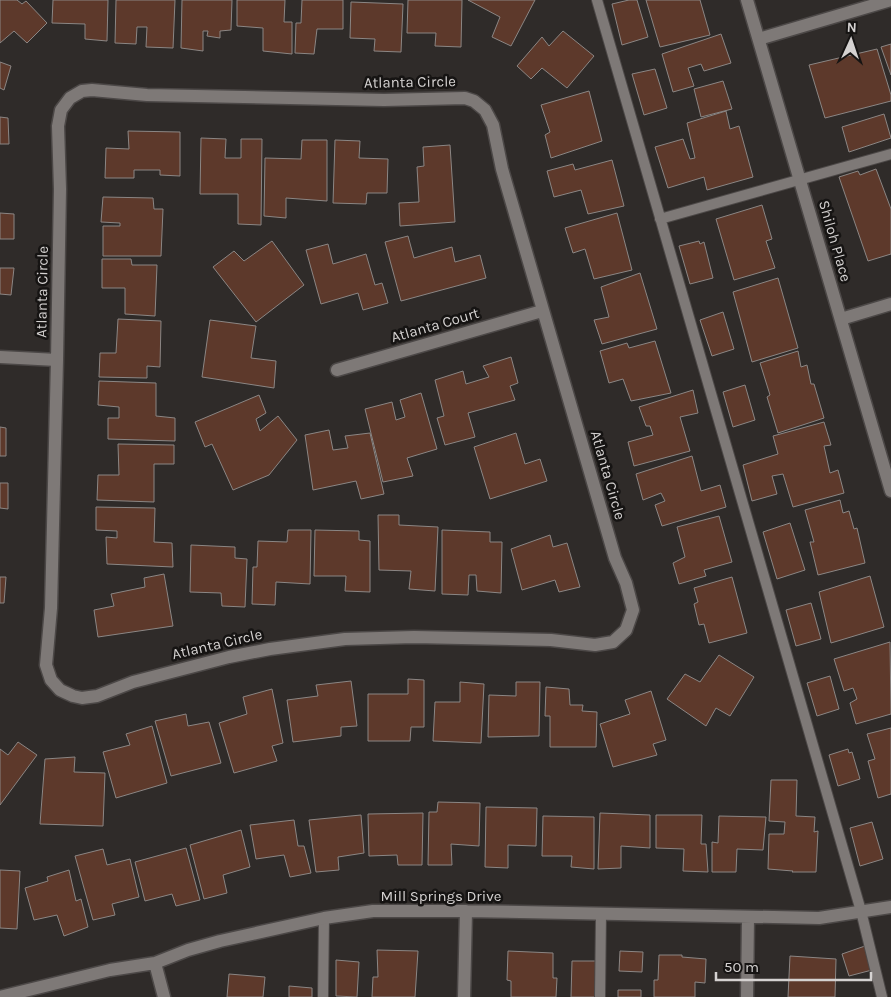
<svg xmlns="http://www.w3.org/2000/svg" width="891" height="997" font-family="Karla,sans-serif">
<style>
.building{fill:#5d392b;stroke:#8b8684}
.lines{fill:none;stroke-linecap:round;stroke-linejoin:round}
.service-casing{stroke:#4c4847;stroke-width:12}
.minor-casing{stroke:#4c4847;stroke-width:15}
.service{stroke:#7e7977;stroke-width:10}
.minor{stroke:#7e7977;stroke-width:12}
.labels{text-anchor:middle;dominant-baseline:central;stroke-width:5;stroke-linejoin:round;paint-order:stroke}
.street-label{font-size:15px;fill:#d5d2d1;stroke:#161413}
</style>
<rect width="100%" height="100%" fill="#2f2b29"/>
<path class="building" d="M0,0H17L22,4L26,1L47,23L27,43L14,31L0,43Z
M53,0H108L107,41L85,39V24L52,23Z
M116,0H175L173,48L146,47L147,27H137L136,44L115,43Z
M182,0H232L231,30L220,31V38L207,36L208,31H203V51L181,48Z
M237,0H285L284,22H292V54L263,51V28L237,26Z
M302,0H343V29H317L314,54L295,53L296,23H301Z
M408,0H462L461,47L435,46L436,33H407Z
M468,0H535L511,46L492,37L500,17Z
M629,0H637L648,37L622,45L612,4Z
M646,0H700L710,35L660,47Z
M351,2L403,4L401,52L374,51L375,39L350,38Z
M563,31L594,56L567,88L542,68L531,79L517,66L542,37L549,46Z
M721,34L731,63L704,71L701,64L688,68L694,86L673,92L662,54Z
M891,44V75L881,47Z
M877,49L891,95V101L825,118L809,65Z
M0,62L11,66L4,90L0,88Z
M655,69L667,108L644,115L632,74Z
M723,81L732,109L701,117L694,89Z
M589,91L602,141L551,158L545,135L550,132L541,105Z
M726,111L730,129L739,126L753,177L707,190L704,177L668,188L655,147L683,139L690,159L695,158L687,123Z
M884,114L891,138L849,152L842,127Z
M0,117L8,118L9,144H0Z
M128,131L180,132V176L160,175V170H134V178H105L106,148L129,149Z
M201,138L226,139L225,158H241V139H262L261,225L238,224V194H200Z
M302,140H327V201L286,198V218L264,216L265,158L301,159Z
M335,140L360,141L359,158L388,159L387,193H367L366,204L333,203Z
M450,145L455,222L400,226L399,203L419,202L417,167L424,166L423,147Z
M612,160L624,206L588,214L581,190L554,197L547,171L573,164L575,170Z
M876,169L891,209V254L868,261L839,177L858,171L860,175Z
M103,197L153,198L154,209H163L161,256H103V226H120V223L101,222Z
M762,205L772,239L766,241L775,268L734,280L716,219Z
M0,213L14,214V239H0Z
M617,213L632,270L594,279L585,249L573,253L565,228Z
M408,236L414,258L452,247L455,262L480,255L486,278L401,301L385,242Z
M272,241L304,285L256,322L213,267L234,251L244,261Z
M699,241L700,244L704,242L713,278L690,284L679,246Z
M328,244L333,264L366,254L375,285L382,283L388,303L363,310L358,293L321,304L306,250Z
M102,259H131L132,265H157L155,316L125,314V288H102Z
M0,268H14L11,295L0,294Z
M640,273L657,329L602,344L594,320L609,317L601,287Z
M778,278L798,348L752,362L733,292Z
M723,312L734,349L712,356L700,320Z
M118,319L161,321L160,367L147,366V378L99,377L100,353H116Z
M210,320L256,326L251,358L276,361L274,388L202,377Z
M655,341L671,393L631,401L623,379L609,383L600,351L627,343L629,348Z
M798,351L801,367L807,365L811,384H814L824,418L778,433L767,397L770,395L760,363Z
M511,357L518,383L510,386L515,400L468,413L475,437L445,445L437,418L444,416L435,380L463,371L466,384L489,377L483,366Z
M99,381L156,383V416L175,418V441L108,439V418H119V407L98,405Z
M745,385L755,420L733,427L723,392Z
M693,390L698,413L680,417L690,451L634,466L628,442L653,435L650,426H646L639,407Z
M421,393L437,449L407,458L413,476L383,482L365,409L392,402L396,420L405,417L400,400Z
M259,395L266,413L256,419L260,431L278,416L297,440L269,475L233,490L212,444L205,447L195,422Z
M824,422L831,445L824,446L830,473L838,470L844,493L793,507L783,474L772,476L777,494L752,501L743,465L778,454L773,436Z
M0,427L6,428V456H0Z
M329,430L333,450L348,448L345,436L370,433L384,494L361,499L356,481L313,490L305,435Z
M516,433L525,464L540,459L547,481L490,499L474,447Z
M118,444L174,445V464H154V502L97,500L98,475H119Z
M692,456L701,491L720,485L726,507L662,526L655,505L665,501L661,493L643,500L636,474Z
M0,483H8V509L0,508Z
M840,500L843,513L849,511L854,529L857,528L865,563L818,575L810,542H814L805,510Z
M96,507L155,508L154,542L172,543L173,567L107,564L106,537L117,538V531L96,530Z
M378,515H399V525L438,527L435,591L409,589L411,571L379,570Z
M719,516L732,562L704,570L706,576L679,584L673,563L685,557L677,527Z
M790,523L805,570L777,579L763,532Z
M288,530H311L310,584L276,582L275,605L252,604L253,567H257L258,541L287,542Z
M315,530L359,531V540L370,541V592L345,591L346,576H314Z
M442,530L490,532V542H502L501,593L477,591L476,575H469L468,595L442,594Z
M550,535L553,547L567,543L580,587L559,592L555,580L522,590L511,549Z
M191,545L235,547V558L247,559L245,607L222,606L221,593L190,592Z
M164,574L173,626L98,637L94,610L114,606L111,594L145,587L144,578Z
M870,576L884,627L831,643L819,592Z
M0,577H6L4,603H0Z
M732,577L747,633L709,643L704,624L699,625L694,604L698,602L694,588Z
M811,603L821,639L796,646L786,610Z
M890,642L891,714L856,724L850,703L857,699L853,688L844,691L834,659Z
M719,655L754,677L730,716L716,708L706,726L667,699L685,674L700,682Z
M830,676L839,709L817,716L807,683Z
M408,679L424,680V727H411L410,741H368V694H408Z
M351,681L357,726L341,727V736L293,742L287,700L318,696L316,685Z
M460,682L484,684L481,743L433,741L435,702H460Z
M516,682H540L539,736L488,737L489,695L516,696Z
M546,687L569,689L570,705H583L582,711L597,712L596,747H550V716H545Z
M272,689L283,743L272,746L277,761L234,773L219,723L247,714L243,697Z
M651,691L666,740L653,744L657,755L613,767L600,724L630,714L625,700Z
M186,714L188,726L209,722L221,763L171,776L155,721Z
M152,726L167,783L116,798L103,752L130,745L126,734Z
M891,728V794L878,798L868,761L875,759L867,734Z
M18,742L37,755L0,805V749L8,755Z
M848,749L849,753L852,752L860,779L838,786L829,755Z
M75,757L74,772L105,773L103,826L40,824L45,759Z
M771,780H797L796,816L815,817L814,832L818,831L816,872H792L793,871L768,869L769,834H784L785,822L769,821Z
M438,802L480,803L479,846L451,844L452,865H428L429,812H437Z
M486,807L537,808L536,846L508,845V868L485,867Z
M423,813L422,865H398L397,855L369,856L368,814Z
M600,813L650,815V848L621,846V868L598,869Z
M361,815L364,853L338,857L339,870L316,872L309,820Z
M656,815H702L701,844H706L708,872L683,871L684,849L656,848Z
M543,816L594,817V869L571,867L572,856H542Z
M719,816L766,817L763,850L737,849L736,872H712V842L718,843Z
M294,820L298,846H304L311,873L290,877L284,855L256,859L250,825Z
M872,822L883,859L860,866L850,828Z
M241,830L250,867L223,875L227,893L204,899L190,845Z
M186,848L200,900L176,906L172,894L145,901L135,862Z
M103,849L107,865L130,859L139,897L112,904L115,915L93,920L75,856Z
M0,870L20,871L17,929L0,928Z
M69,870L76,901L81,899L88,927L64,936L57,915L34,920L25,888L48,881L47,877Z
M865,946L872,970L849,976L842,954Z
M377,950L418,951L415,997H372L373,977H378Z
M508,951L553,953V978H557L556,997H511V981L507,980Z
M620,951L643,952L642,972L619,971Z
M659,955H682V957L706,959L705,983L695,982V997H654V980H658Z
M790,956L836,959L835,997H788Z
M336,960L359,962L357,997L336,996Z
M572,961H596L595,997H571Z
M229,974L265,977L263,997H227Z
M289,986L312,988V997H289Z
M618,990H641V997H618Z"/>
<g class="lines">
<defs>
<path id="service" d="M597,0L861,911L882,997
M660,219L891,154
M323,997L324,918
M600,997L601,914"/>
<path id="minor" d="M747,0L891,491
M759,39L891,0
M92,90L147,95L384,100L465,98L474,101L485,110L493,125L502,169L615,558L626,583L633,610L626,630L613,642L595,645L551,640L414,637L345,639L270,649L229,657L133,682L97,696L82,698L73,696L60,690L51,680L46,665L51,608L57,360L60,189L58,126L61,110L70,98L82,91Z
M841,319L891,304
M0,357L57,360
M337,370L542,311
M155,963L164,997
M0,997L110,970L155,963L188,950L220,941L324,918L373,911H466L819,918L891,907
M464,997L466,911
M747,997L748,918"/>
</defs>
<use href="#service" class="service-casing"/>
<use href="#minor" class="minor-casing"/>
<use href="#service" class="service"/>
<use href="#minor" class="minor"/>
</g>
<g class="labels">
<g class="street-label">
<text transform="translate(410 82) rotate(-1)">Atlanta Circle</text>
<text transform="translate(835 241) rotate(74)">Shiloh Place</text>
<text transform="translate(42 292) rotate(-89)">Atlanta Circle</text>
<text transform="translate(435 325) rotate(-16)">Atlanta Court</text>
<text transform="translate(608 475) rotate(74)">Atlanta Circle</text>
<text transform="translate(217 644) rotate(-13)">Atlanta Circle</text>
<text x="441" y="896">Mill Springs Drive</text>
</g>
</g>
<g transform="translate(851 40) rotate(3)" stroke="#161413" stroke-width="4" paint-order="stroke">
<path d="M0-4L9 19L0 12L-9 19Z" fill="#d5d2d1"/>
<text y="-8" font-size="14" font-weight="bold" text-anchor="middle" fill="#d5d2d1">N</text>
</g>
<path d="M716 972v8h155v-8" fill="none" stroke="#d5d2d1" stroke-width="2.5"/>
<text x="724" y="972" font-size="15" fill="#d5d2d1" stroke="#161413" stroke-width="4" paint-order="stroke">50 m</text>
</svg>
